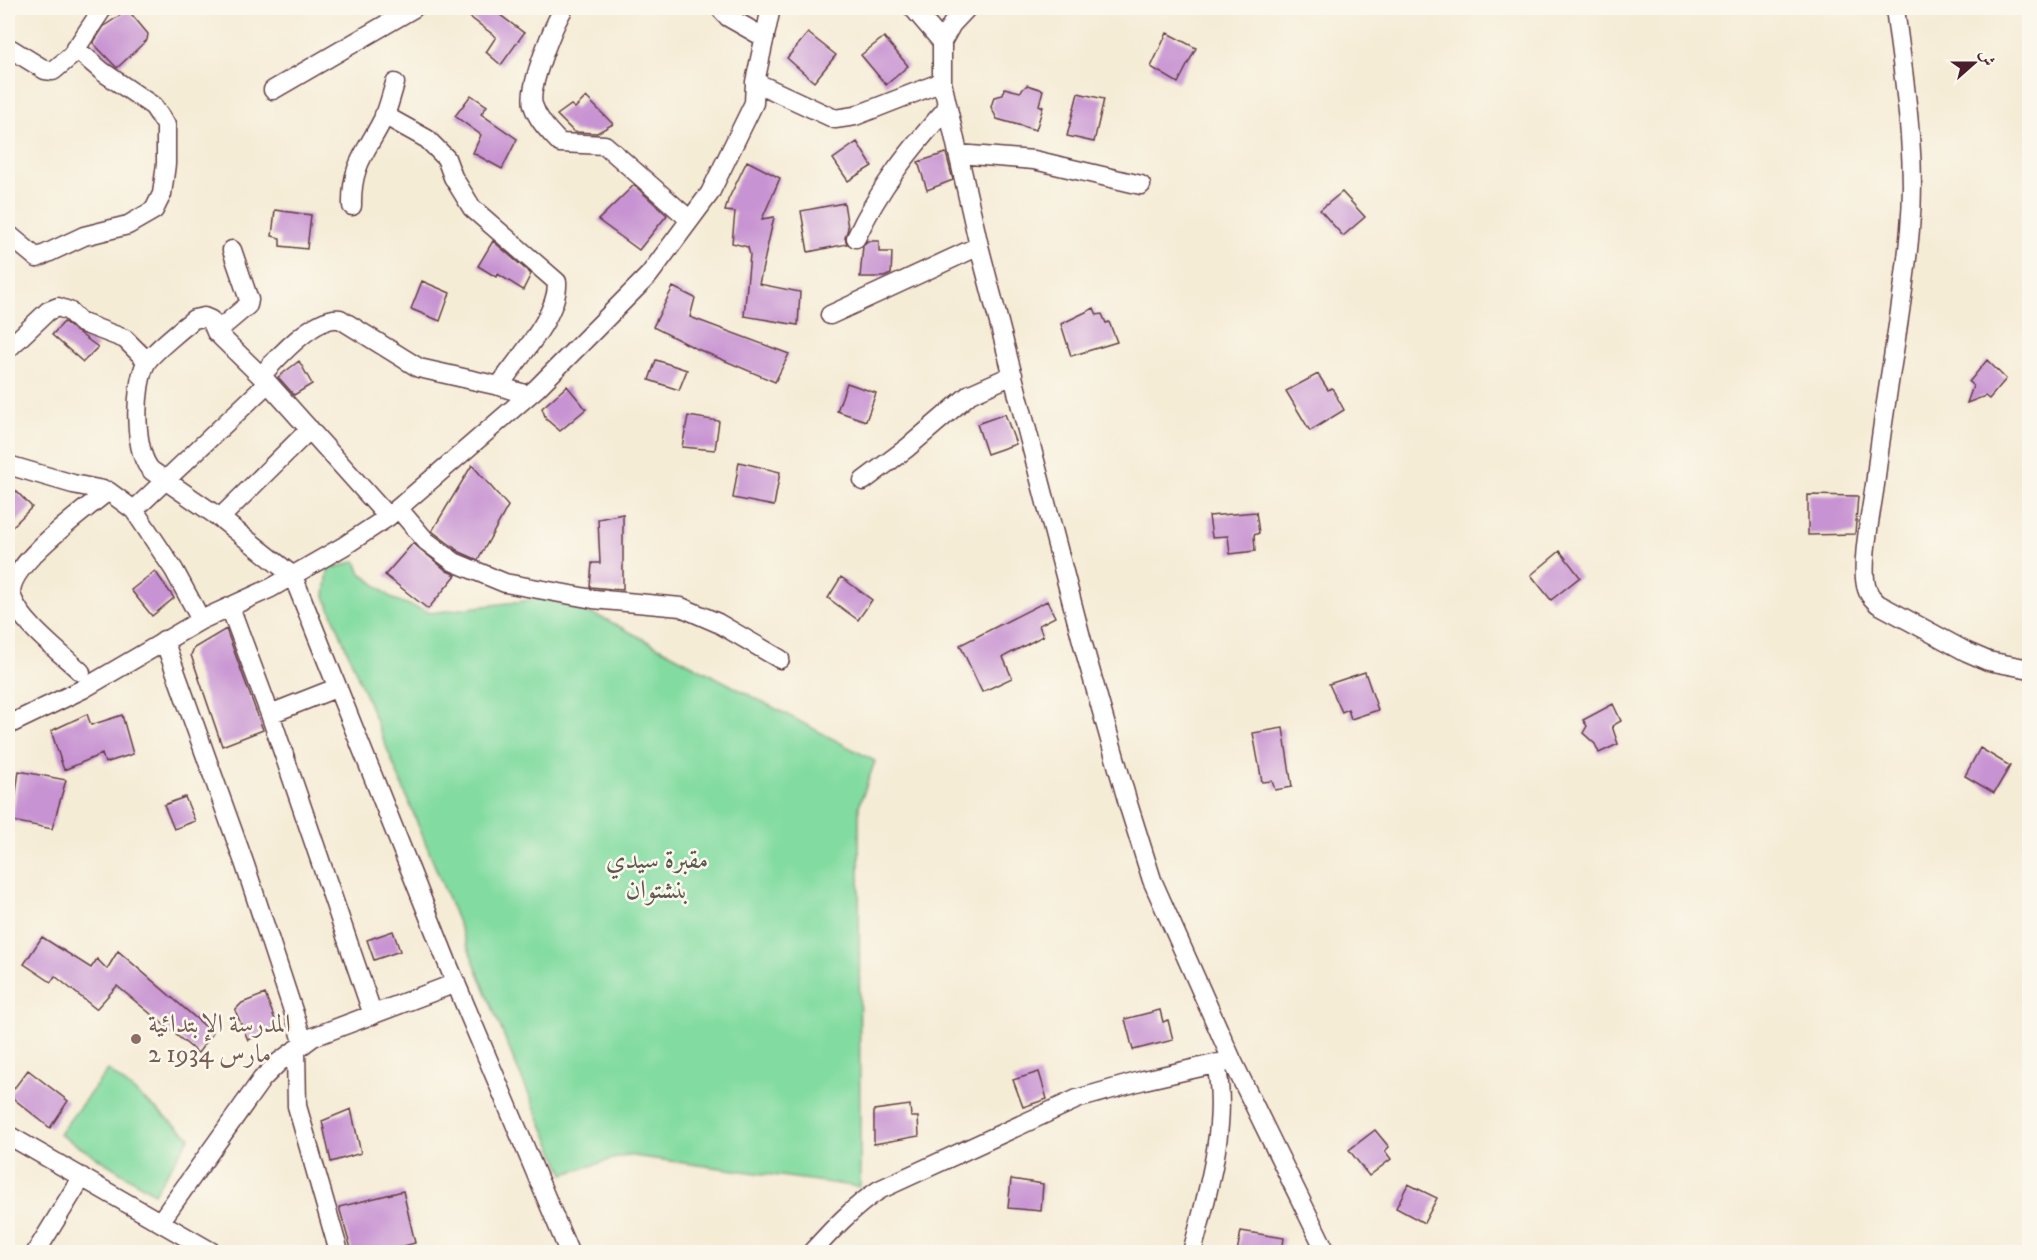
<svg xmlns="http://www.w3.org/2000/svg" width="2037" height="1260" font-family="'IM FELL DW Pica',Amiri,serif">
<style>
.green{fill:#82dba0;stroke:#667d66;stroke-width:1.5}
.building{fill:#c793d2}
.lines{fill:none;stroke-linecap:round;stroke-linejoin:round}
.street-casing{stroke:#643e45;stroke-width:21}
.street{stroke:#fff;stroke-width:18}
.education-dot{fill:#8d6e63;stroke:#fbf7ec;stroke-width:2}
.labels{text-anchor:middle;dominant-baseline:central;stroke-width:5;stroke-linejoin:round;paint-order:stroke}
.park-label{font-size:26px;fill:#5b574e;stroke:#fbf7ec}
.education-label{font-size:26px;fill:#785e54;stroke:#fbf7ec;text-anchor:start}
</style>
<rect width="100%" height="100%" fill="#fbf7ec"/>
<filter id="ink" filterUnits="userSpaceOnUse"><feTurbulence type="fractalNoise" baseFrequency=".0167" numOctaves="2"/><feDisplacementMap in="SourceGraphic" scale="12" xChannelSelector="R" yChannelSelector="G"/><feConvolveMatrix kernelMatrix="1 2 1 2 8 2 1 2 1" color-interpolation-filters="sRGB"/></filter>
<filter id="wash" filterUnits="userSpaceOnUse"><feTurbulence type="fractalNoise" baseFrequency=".008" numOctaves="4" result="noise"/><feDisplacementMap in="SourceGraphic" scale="24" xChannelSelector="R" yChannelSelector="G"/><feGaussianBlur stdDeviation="1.35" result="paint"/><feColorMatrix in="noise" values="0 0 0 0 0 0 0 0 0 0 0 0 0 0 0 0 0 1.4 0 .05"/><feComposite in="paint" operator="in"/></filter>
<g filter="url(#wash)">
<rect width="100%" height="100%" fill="#f5ecd6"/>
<path class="green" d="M356,561L360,572L393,599L431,613L546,598L605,619L875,761L859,806L860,1187L626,1155L564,1174L515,1063L325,596L328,570Z
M108,1070L190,1137L154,1193L59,1134Z"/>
<g id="blocks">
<path class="building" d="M458,8H491L524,33L501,65L486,52L496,37Z
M128,10L148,34L147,40L117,68L93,43L104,26Z
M808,33L836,55L814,82L787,58Z
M1167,33L1196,48L1178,83L1151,67Z
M884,37L908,66L886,85L861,55Z
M1027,85L1043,90L1039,105L1043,107L1036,130L997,119L991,107L994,97L1003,95L1004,88L1020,92Z
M1078,93L1104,99L1094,142L1067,136Z
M471,95L487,106L481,114L517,139L502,169L473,153L481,135L455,116Z
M586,97L613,124L597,133L574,132L557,115L571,105L575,108Z
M857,142L872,166L848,181L833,159Z
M946,153L953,180L927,190L918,162Z
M747,161L780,178L762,219L774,217L759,284L800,292L798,325L744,316L750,255L748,247L732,243L735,212L725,211L728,200Z
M634,185L667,215L639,250L598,220Z
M1342,192L1365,217L1343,236L1320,210Z
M844,203L848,228L845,238L847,244L808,252L801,211Z
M275,210L311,215L307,249L280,246V238L272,236Z
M493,241L531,274L523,290L498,274L496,277L478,266Z
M867,241H879V252H892L891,274L884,277H860L863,246Z
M422,281L450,293L440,321L411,309Z
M673,287L695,298L690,317L789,354L775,382L695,348L653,327Z
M1094,308L1097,315L1102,314L1106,323L1109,322L1117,342L1071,356L1061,324Z
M64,322L98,347L83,362L52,335Z
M656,360L687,370L679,390L649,380Z
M1987,360L2006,379L1989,399L1985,396L1967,403L1973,386L1969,382Z
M299,361L312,384L294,395L278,377Z
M1318,374L1328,390L1332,388L1344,410L1310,431L1286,391Z
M847,383L876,393L866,421L837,411Z
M567,386L586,409L560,431L546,419L542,408Z
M1005,414L1016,444L987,454L977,424Z
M688,416L719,421L715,450L682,447Z
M739,462L780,472L774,506L733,498Z
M472,465L508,506L478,560L460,552L432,531Z
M8,483L32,507L8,531Z
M1808,495L1858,496L1855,534L1808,535Z
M1256,512L1259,533L1254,535L1255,551L1230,554L1228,536L1212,537L1209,516Z
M623,514V590L590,587L592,563H600L598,519Z
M413,543L447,571L456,575L428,609L385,575Z
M1560,551L1580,577L1551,600L1531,575Z
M155,571L174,598L152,616L131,590Z
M841,577L872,600L858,620L828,598Z
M1047,601L1055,617L1039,625L1043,636L1003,657L1012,678L982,692L960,645Z
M226,629L263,730L222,746L191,655L194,648Z
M1365,672L1378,710L1351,719L1348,709L1342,712L1329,684Z
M1613,704L1621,721L1612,726L1618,744L1599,753L1595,744L1583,733L1587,726L1583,720Z
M87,714L91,725L122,715L133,754L105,763L102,754L64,770L51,731Z
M1283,728L1292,787L1275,790L1272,781L1262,782L1253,733Z
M1980,748L2010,766L1994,793L1965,776Z
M19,771L66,780L52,829L12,821Z
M185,797L195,821L174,829L164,805Z
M393,931L400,951L374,960L367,940Z
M42,937L91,968L97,959L107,969L118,951L213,1033L198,1053L117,986L96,1009L55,976L51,982L24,964Z
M265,994L278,1027L248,1040L235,1010L242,1003Z
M1160,1010L1163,1022L1168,1020L1173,1040L1133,1050L1125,1019Z
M28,1070L68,1101L50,1128L9,1095Z
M1039,1072L1047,1099L1023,1107L1013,1080Z
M910,1105L911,1117H918L919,1136L874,1144V1110Z
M351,1109L361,1153L331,1162L322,1121Z
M1375,1130L1389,1147L1385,1151L1391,1159L1369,1176L1349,1150Z
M1011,1179L1043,1184L1041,1211L1008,1208Z
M1408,1184L1437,1198L1424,1223L1396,1208Z
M403,1191L415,1243L382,1252H352L339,1207Z
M1241,1231L1284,1238L1282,1252H1237Z"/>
</g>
</g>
<g filter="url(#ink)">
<use href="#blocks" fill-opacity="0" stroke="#643e45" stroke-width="1.5"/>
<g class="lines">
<defs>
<path id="street" d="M564,8C554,24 528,87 533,105C538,121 550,132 560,143L605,145L690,220
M720,8L728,17L765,38
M913,8L942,42
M967,8L952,24L942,42V82L979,246L1082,641L1129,807L1152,880L1232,1060L1326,1252
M1895,8C1904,81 1917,155 1910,229C1903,312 1885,394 1876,477C1873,504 1859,566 1867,589C1869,596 1873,599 1878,604L1967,652L1988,661L2030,669
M8,50L11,49L45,70L53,71L71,56L103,8
M755,82L835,119L855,116L942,82
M273,90L414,8
M384,115L427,139L446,158L453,177L472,208L557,282C559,315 518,358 499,386
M958,154L1034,160L1141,185
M352,206C351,162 368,151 385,115C389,105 392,93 395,83
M8,234L37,258L84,236L128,225L154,210L162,194L166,164V125L153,106L103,72L75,48
M856,238C879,188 911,148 948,107
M232,250L249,300L248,305L216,332L211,320L204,317L194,319C184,327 151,354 146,363C134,386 133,454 152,471L220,518L293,576L449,967L569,1252
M830,315L979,246
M216,332L268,383L388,517
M8,349L48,311L58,307L69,311L80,322L125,339L147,361
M261,376C277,358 315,316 340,319L419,368L499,386L528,395
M8,465L73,484L108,491
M863,481L907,448L970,394L1013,375
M398,508L426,541L454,562L505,583L593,599L681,607L718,623L780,659
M134,510L268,383
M220,518L310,429
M230,607L270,714L373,1015
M164,640L245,865L304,1044
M81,672C62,654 20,622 12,597C3,568 86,509 108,491L134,510L174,570L201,620
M270,714L336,688
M8,725L83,689L201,620L271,588L344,546L388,517L537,388L649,275L710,193L754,103L755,82L771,8
M296,1049L297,1106L339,1252
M8,1135L212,1252
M160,1222L262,1079L279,1062L313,1037L456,983
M36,1252L82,1177
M812,1252C833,1229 852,1208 879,1190L1077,1099L1144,1080L1232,1060
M1192,1252C1207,1195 1229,1123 1216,1064"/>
</defs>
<use href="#street" class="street-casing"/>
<use href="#street" class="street"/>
</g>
</g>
<circle class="education-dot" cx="136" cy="1039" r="6"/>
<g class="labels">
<g class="park-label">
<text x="657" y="860">مقبرة سيدي<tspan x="657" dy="30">بنشتوان</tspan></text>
</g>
<g class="education-label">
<text x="148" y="1024">المدرسة الإبتدائية<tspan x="148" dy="30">2 مارس 1934</tspan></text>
</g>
</g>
<rect width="2037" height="1260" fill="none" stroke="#fbf7ec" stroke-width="30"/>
<g transform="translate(1974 63) rotate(69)" stroke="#fbf7ec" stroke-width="4.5" paint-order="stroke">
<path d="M0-4.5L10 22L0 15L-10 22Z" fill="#4a1f2b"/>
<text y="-9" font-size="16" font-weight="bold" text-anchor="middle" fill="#4a1f2b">ش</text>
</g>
</svg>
